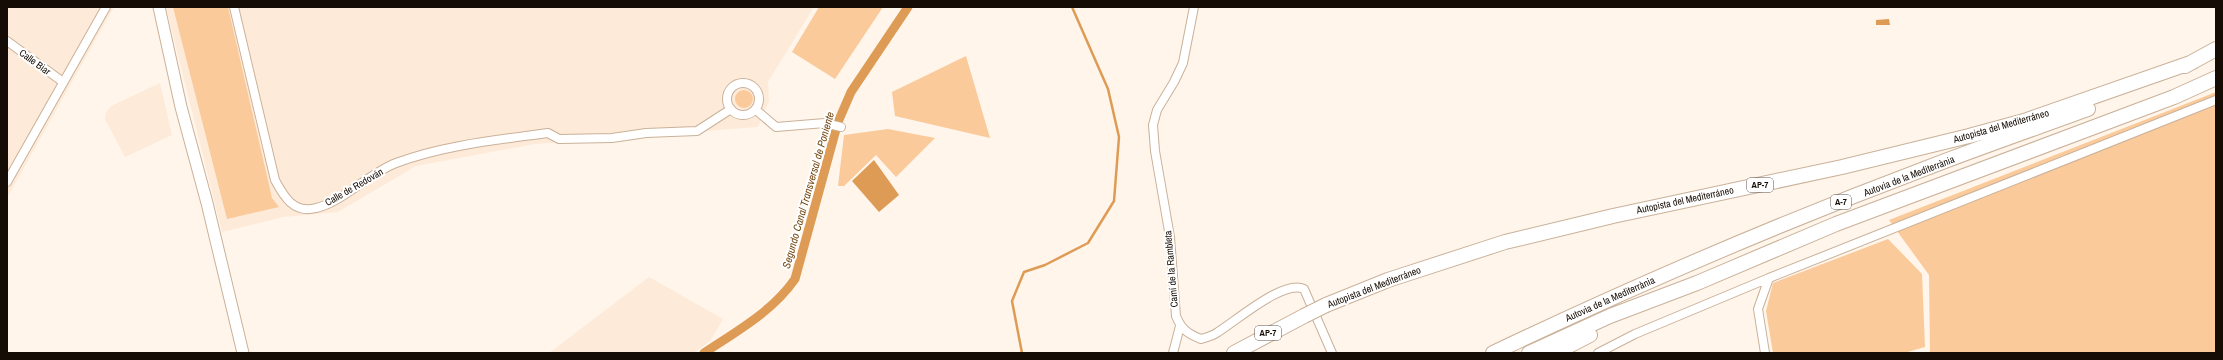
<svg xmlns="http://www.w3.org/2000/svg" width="2223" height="360" font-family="'Archivo Narrow',sans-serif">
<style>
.built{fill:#feead8}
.green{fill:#faca9b}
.water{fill:#de9b55}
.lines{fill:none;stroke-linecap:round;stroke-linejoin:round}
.stream{stroke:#de9b55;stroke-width:2.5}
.canal{stroke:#de9b55;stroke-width:9}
.street-casing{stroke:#cab199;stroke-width:10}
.secondary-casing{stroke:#cab199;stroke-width:13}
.highway-casing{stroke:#cab199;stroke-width:16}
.street{stroke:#fff;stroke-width:8}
.secondary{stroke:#fff;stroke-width:11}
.highway{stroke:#fff;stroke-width:14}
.highway-bridge-casing{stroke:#cab199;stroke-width:16;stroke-linecap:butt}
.highway-bridge{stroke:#fff;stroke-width:14}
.labels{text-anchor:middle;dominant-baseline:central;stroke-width:4;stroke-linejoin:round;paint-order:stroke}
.shield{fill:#fff;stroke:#5b5550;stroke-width:1}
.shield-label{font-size:9px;font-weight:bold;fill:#150c05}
.street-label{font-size:10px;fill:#150c05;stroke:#fff}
.water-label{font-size:11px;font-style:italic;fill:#754914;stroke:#fff}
</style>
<rect width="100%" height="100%" fill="#fff5eb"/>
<path class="built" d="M7,7H114L7,198Z
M166,7H814L768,82L769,101L758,127L535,144L416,166L338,212L283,217L222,232Z
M160,83L172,135L125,157L105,119L106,112L111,106Z
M649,277L723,319L710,341L694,353H549Z"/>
<path class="green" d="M173,7H228L272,198L279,207L227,219Z
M819,7H883L835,79L792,52Z
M966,56L990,138L895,116L892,92Z
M735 99a9 9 0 1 1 18 0a9 9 0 1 1-18 0Z
M2216,92V353H1930L1929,275L1889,220Z
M888,129L935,138L896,177L876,155L844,186H838L844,135Z
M1888,239L1922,274L1925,347L1904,353H1773L1766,311L1773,283Z"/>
<path class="water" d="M1889,19L1890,25H1876V20Z
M874,160L899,195L879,212L852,181Z"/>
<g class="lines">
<path class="stream" d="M1022,353L1012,301L1024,272L1045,265L1088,243L1114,201L1119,137L1108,89L1072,7"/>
<path class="canal" d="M704,353C737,331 772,312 795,279L838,122L851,92L908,7"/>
<defs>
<path id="street" d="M234,7L275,180C284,197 294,214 316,208C341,203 371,172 396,163C444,145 497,140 548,133L559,139L612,138L646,133L697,131L731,109
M1194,7L1183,63L1174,82L1157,110L1153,125L1155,151L1170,237L1176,316C1181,329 1188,334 1201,339C1207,337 1213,336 1218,332C1236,321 1284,279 1304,289L1332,353
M7,41L63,82
M727 99a16 16 0 1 1 32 0a16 16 0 1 1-32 0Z
M756,110L776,127L825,123L841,127
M7,182L106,7
M1173,353L1180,326
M1598,353L1635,334L1769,278
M1765,353L1758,309L1769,278L2216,100"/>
<path id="secondary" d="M159,7L181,107L207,203L243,353"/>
<path id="highway" d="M2185,66L2216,49
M1326,305L1388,280L1505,242L1613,216L1842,167L1969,136L2024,121L2193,62
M1234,353L1304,316
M1493,353C1634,286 1778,224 1924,169C1978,148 2033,129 2088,109
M1529,353L1610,316L1697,283L1836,224L2174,97L2216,78
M1555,353L1590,335"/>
</defs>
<use href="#street" class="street-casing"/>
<use href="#secondary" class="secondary-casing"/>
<use href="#highway" class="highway-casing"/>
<use href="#street" class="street"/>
<use href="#secondary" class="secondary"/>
<use href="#highway" class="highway"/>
<defs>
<path id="highway-bridge" d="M1304,316L1326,305"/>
</defs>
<use href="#highway-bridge" class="highway-bridge-casing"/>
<use href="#highway-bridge" class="highway-bridge"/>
</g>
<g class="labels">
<g class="shield">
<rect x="1747" y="178" width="26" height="14" rx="3"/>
<rect x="1831" y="195" width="20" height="14" rx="3"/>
<rect x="1255" y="326" width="26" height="14" rx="3"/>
</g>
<g class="shield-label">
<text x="1760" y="185">AP-7</text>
<text x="1841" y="202">A-7</text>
<text x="1268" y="333">AP-7</text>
</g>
<g class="street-label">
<text transform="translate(35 62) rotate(36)">Calle Biar</text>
<text transform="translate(2001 126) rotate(-16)">Autopista del Mediterráneo</text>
<text transform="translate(1909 176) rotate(-21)">Autovia de la Mediterrània</text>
<text transform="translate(354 187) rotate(-30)">Calle de Redován</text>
<text transform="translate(1685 200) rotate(-12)">Autopista del Mediterráneo</text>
<text transform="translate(1171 269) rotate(-95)">Camí de la Rambleta</text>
<text transform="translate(1374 287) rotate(-21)">Autopista del Mediterráneo</text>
<text transform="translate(1610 299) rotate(-24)">Autovia de la Mediterrània</text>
</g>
<g class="water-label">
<text transform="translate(808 190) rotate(-74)">Segundo Canal Transversal de Poniente</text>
</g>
</g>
<rect width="2223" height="360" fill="none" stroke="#150c05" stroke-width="16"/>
</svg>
